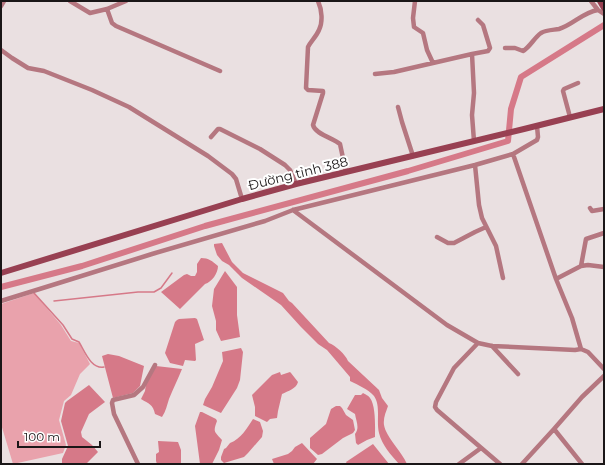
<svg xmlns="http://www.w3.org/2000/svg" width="605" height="465" font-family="Montserrat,sans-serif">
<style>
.green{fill:#e9a2ac}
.water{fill:#d67988}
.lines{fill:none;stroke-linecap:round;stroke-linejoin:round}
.stream{stroke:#d67988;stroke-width:1.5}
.canal{stroke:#d67988;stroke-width:6}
.minor{stroke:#b57780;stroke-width:4.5}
.secondary{stroke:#984052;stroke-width:6}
.labels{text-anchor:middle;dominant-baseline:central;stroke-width:4;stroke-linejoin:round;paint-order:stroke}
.street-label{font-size:13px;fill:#1a1617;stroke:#fff}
</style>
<rect width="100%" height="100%" fill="#eae0e1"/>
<path class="green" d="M34,293L61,325L71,341L79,343L90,364L80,374L71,395L64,401L59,420L66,445L63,453L13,464L1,424V304Z"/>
<path class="water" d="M222,243L232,262L243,273L283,293L289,301L292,303L329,343C336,346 345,354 348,361L379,390L382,398L388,406C386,412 383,418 384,425C386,437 402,452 407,464H399C391,455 382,445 379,433C376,421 381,406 374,396C368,389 358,385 350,381V377L327,350L318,344L301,327L281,305L242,278L229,265L222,261L217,255L214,246V244Z
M201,258C209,258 212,261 218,266C218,273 212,282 205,284L180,309L161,292L184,275L187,274L191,276H195L197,272V264Z
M225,271L237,287V315L240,337L221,341L216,330V321L212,306L214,289Z
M195,318L197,319L204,340L195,344L196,360L195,361L185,360L183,366L170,363L165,353L175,322L177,320L179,319Z
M241,348L243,352L240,380L237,388L221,413L203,405L205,399L212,387L223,361L222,352Z
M108,354L119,356L144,366L140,386L133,393L113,398L102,356Z
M156,366L182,369C178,379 173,389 169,399C167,405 166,411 162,417L155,414C153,404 149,404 141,399L145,391L146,384Z
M280,372L281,375L290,372L291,373L298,382C296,389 288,391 282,394L278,411L277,418L270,419L267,422L255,416V407L252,395L272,375Z
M89,385L105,402L89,414L81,432L82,437L92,445L98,452L86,464H62V459L68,446L61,421L65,403L67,401Z
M363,393C365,394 369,396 370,398C376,406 375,427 375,437L367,440L358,445L356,443L355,434C360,428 356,421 355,414L347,409L355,395H361Z
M336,406H340L342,408L346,415L353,420L355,430L353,433L343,438L322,454L318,455L310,448V438L326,424L331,409Z
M200,412H202L216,419L217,421C213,432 214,431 222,440L219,450L212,464H200L195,426Z
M253,419L260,422L263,431L262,437L248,453L244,457L224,463L221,460V457L224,449L226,448L230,443C241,439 247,428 253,419Z
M158,441L178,442L181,450V464H157L156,461V454L159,452Z
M302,443L317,459L313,464H274L272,459L288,454L292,451L295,447Z
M373,444L389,464H347L346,462Z"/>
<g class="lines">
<path class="stream" d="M34,293L63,325L72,339L79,342C85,352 91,369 104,367
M54,301L138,292H154L161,288L172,273"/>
<path class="canal" d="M1,287L82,266L205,226L408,171L508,141L511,109L521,77L604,25"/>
<path class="minor" d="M70,1L90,13L107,9L126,1
M318,1C322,10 323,22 319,30C316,37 311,41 308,47L306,88L308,90L323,91V93L313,125C315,134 333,138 340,144L346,172
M415,1L413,18L414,27L423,33L427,50L433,63
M591,1L598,10L604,14
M1,6L4,1
M107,9L112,23L116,26L220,71
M505,48H515L523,51C530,47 534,38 541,33C546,30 553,30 559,29C573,25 583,12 598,10
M1,50L12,58L28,68L44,71L92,90L129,107L208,156L232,174L236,179L242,199
M375,74L394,72L472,54
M398,107L402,122L413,156
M570,117L563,91L564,89L578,83
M537,126L538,137L537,140L513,154L556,279L572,318L581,349L588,352L604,369
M211,137L218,129H220L260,149L285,165L290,170L296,184
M474,141L472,115L474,93L472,54L488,51L490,48L483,25L478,20
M475,165L479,205L482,218L496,246L503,278
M590,208L592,211L604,209
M293,210L447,325L478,343
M437,237L448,243H454L475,232L486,227
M581,266L588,265L604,267
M556,279L581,266L586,239L604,233
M1,301L152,254L265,221L293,210L475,165L513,154
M492,346L518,374
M554,429L582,397L604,376
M138,464L114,414L112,403L113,400L134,395L143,387L155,365
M459,464L481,448
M500,464L437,410L435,407L436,402L454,368L478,343L492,346L575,350L581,349
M522,464L554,429L582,464"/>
<path class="secondary" d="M600,1L604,8
M1,273L242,199L296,184L524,129L604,109"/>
</g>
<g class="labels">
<g class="street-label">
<text transform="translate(298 173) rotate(-14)">Đường tỉnh 388</text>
</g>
</g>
<rect width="605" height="465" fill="none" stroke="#1a1617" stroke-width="4"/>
<path d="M18 441v6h82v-6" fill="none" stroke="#1a1617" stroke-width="2"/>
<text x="24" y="441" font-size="12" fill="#1a1617" stroke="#ffffff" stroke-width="3" paint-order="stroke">100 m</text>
</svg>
